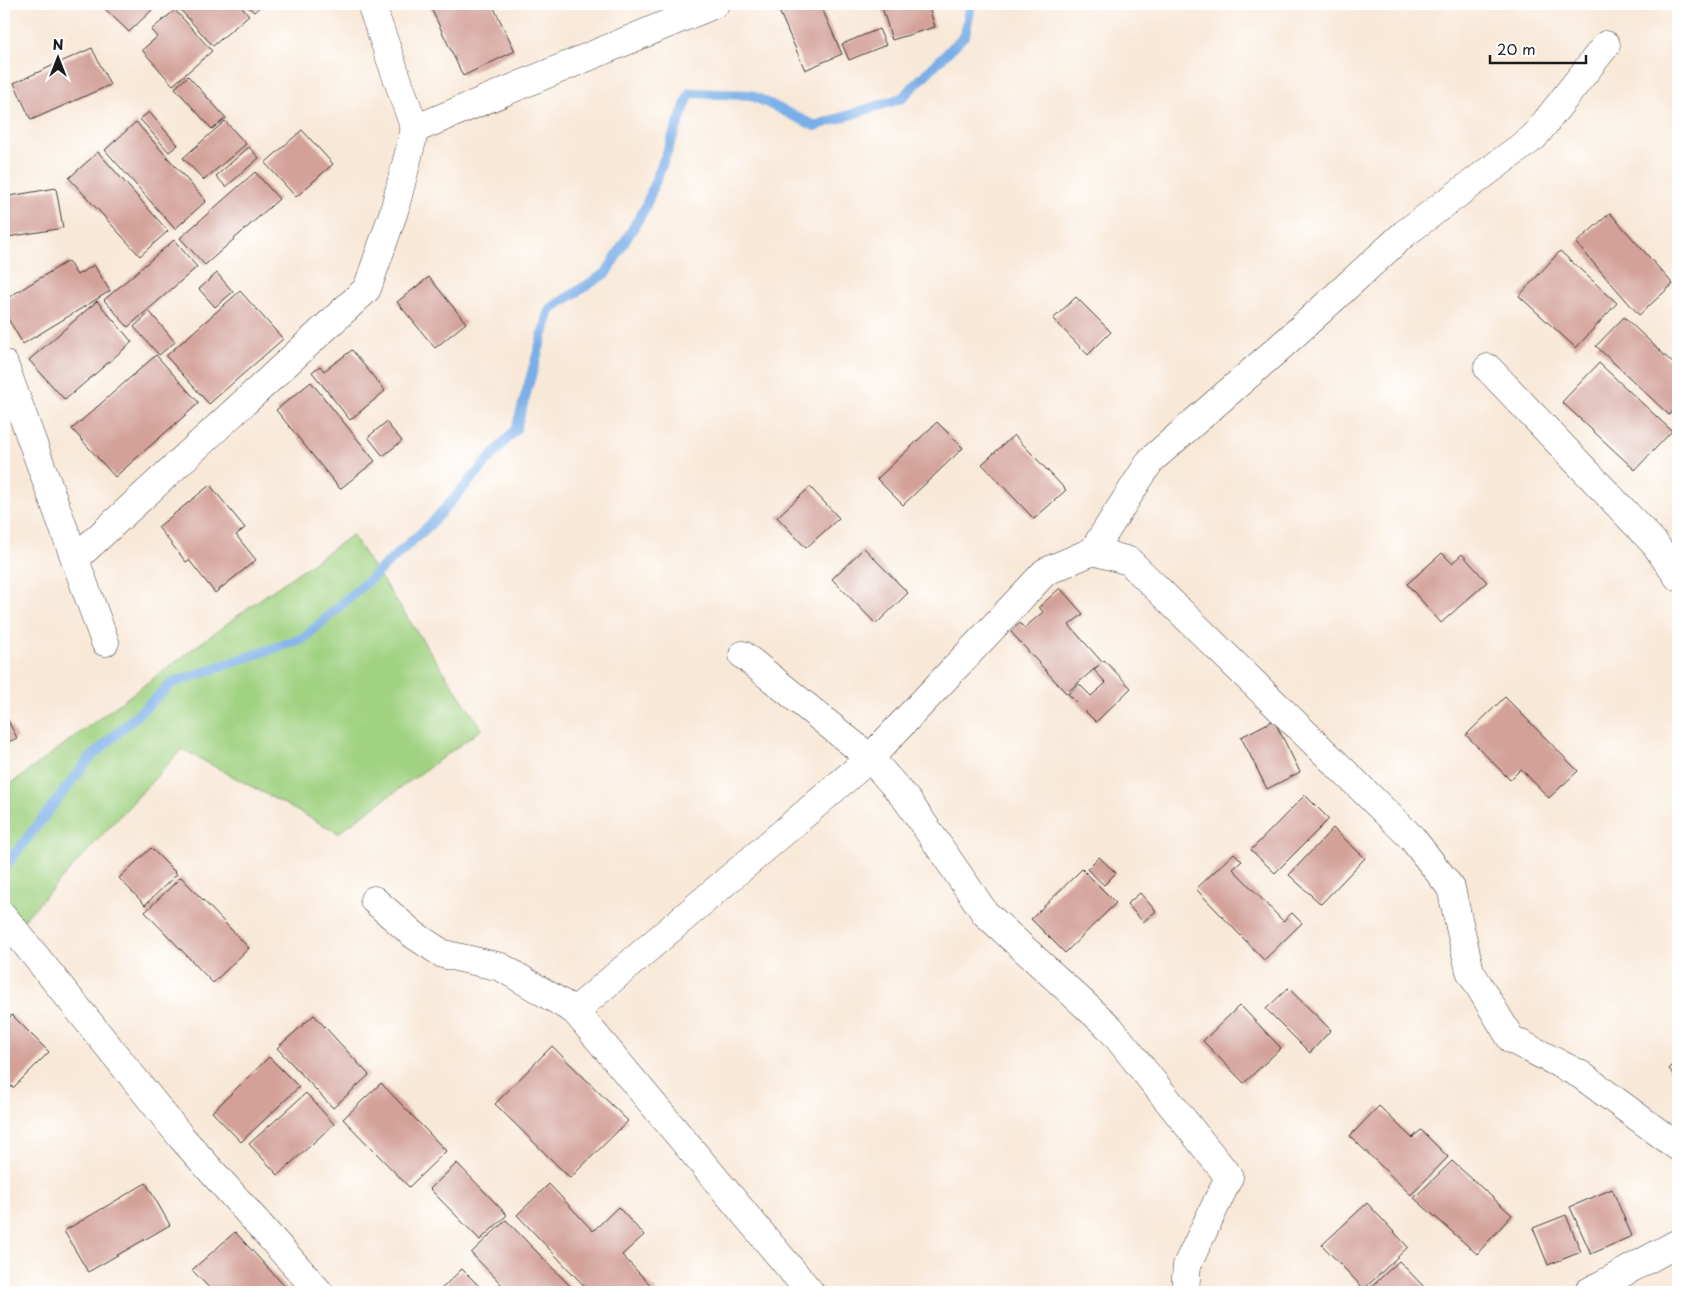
<svg xmlns="http://www.w3.org/2000/svg" width="1682" height="1296" font-family="'Playpen Sans',sans-serif">
<style>
.green{fill:#a1d282;stroke:#5e774f}
.lines{fill:none;stroke-linecap:round;stroke-linejoin:round}
.stream{stroke:#7aaee7;stroke-width:10}
.building{fill:#d3a198}
.minor-casing{stroke:#3d3b38;stroke-width:29}
.minor{stroke:#fff;stroke-width:28}
</style>
<rect width="100%" height="100%" fill="#fff"/>
<filter id="ink" filterUnits="userSpaceOnUse"><feTurbulence type="fractalNoise" baseFrequency=".02" numOctaves="2"/><feDisplacementMap in="SourceGraphic" scale="10" xChannelSelector="R" yChannelSelector="G"/><feConvolveMatrix kernelMatrix="1 2 1 2 8 2 1 2 1" color-interpolation-filters="sRGB"/></filter>
<filter id="wash" filterUnits="userSpaceOnUse"><feTurbulence type="fractalNoise" baseFrequency=".0096" numOctaves="4" result="noise"/><feDisplacementMap in="SourceGraphic" scale="20" xChannelSelector="R" yChannelSelector="G"/><feGaussianBlur stdDeviation="1.12" result="paint"/><feColorMatrix in="noise" values="0 0 0 0 0 0 0 0 0 0 0 0 0 0 0 0 0 1.4 0 .05"/><feComposite in="paint" operator="in"/></filter>
<g filter="url(#wash)">
<rect width="100%" height="100%" fill="#f8e8d7"/>
<path class="green" d="M352,535L482,729L338,833L182,749L4,941V789L259,600Z"/>
<g class="lines">
<path class="stream" d="M4,868L88,760L172,683L304,638L431,524L516,429L550,309L606,273L645,208L690,93L751,95L815,126L902,98L965,35L971,4"/>
</g>
<g id="blocks">
<path class="building" d="M100,4H158L129,32Z
M182,4H239L249,15L213,46L178,7Z
M245,4H263L254,12Z
M429,4H492L515,51L463,76Z
M776,4H820L842,54L805,70Z
M881,4H928L935,27L892,40Z
M175,10L212,51L173,85L142,50L157,37L151,30Z
M879,29L886,45L849,60L842,44Z
M92,48L110,85L31,120L14,83Z
M188,76L226,118L212,129L175,88Z
M149,112L178,145L169,152L140,119Z
M225,121L246,144L204,180L183,158Z
M136,122L206,201L175,229L105,150Z
M302,130L333,164L296,197L265,163Z
M249,147L259,158L226,187L216,176Z
M98,152L168,231L140,256L69,178Z
M255,172L279,199L205,265L180,238Z
M56,188L63,228L8,237L4,210V197Z
M1610,213L1673,284L1639,315L1576,243Z
M174,240L197,267L128,327L104,300Z
M1560,251L1617,303L1576,348L1519,296Z
M68,261L77,275L94,265L110,291L23,344L4,312V300Z
M217,273L233,292L215,307L199,289Z
M429,277L466,323L435,348L397,302Z
M240,291L283,339L209,404L166,356Z
M1076,297L1111,332L1088,355L1053,319Z
M97,301L132,342L65,400L29,360Z
M150,312L175,342L159,355L134,327Z
M1624,317L1678,368V405L1669,415L1596,346Z
M352,350L385,391L350,420L312,372L320,366L324,371Z
M156,355L199,403L115,477L72,429Z
M1599,363L1672,431L1635,470L1562,402Z
M311,382L375,461L340,489L276,410Z
M386,422L402,441L383,456L368,437Z
M937,422L963,448L903,505L877,479Z
M1014,435L1066,490L1034,519L982,464Z
M210,485L245,528L236,535L256,560L215,593L189,560L186,562L158,527Z
M810,487L839,518L806,548L777,517Z
M864,548L908,593L876,624L832,579Z
M1442,553L1452,563L1462,554L1487,582L1441,623L1407,584Z
M1060,588L1083,614L1069,625L1102,662L1104,660L1131,688L1096,722L1068,694L1079,684L1091,696L1106,683L1094,670L1099,665L1066,693L1011,632L1020,623L1024,628L1043,612L1039,607Z
M1505,697L1578,771L1549,798L1521,769L1510,780L1466,735Z
M4,713L17,738L4,744Z
M1274,720L1300,772L1267,789L1241,737Z
M1305,795L1329,819L1275,873L1251,850Z
M1333,828L1365,858L1321,904L1289,875Z
M151,848L177,874L145,905L119,878Z
M1234,853L1242,861L1233,869L1283,921L1292,913L1302,923L1264,960L1196,889Z
M1099,857L1116,873L1104,885L1087,869Z
M1082,869L1116,903L1065,953L1031,919Z
M181,877L249,948L213,983L145,912Z
M1140,893L1156,911L1143,922L1127,904Z
M1288,988L1331,1030L1310,1053L1266,1009Z
M1240,1005L1281,1048L1244,1083L1203,1041Z
M12,1015L49,1052L13,1088L4,1078V1024Z
M314,1015L369,1075L333,1108L277,1048Z
M552,1046L628,1121L570,1178L495,1104Z
M269,1057L299,1087L241,1142L212,1112Z
M1678,1060V1079L1669,1069Z
M381,1083L446,1151L409,1187L343,1119Z
M306,1093L334,1124L278,1175L249,1144Z
M1379,1106L1412,1138L1421,1130L1448,1157L1411,1195L1350,1136Z
M1452,1161L1512,1215L1477,1254L1414,1198Z
M457,1163L507,1215L480,1240L430,1189Z
M146,1183L170,1225L88,1272L64,1231Z
M549,1184L593,1231L618,1207L644,1235L622,1255L657,1292H590L517,1215Z
M1612,1189L1632,1236L1591,1254L1570,1207Z
M1367,1203L1408,1247L1364,1289L1322,1245Z
M1566,1215L1581,1252L1548,1265L1533,1228Z
M506,1220L573,1289L570,1292H509L471,1253Z
M235,1232L290,1292H213L192,1270Z
M1399,1261L1425,1288L1421,1292H1369L1368,1290Z
M462,1269L485,1292H438Z"/>
</g>
</g>
<g filter="url(#ink)">
<use href="#blocks" fill-opacity="0" stroke="#3d3b38" stroke-width="1"/>
<g class="lines">
<defs>
<path id="minor" d="M415,129L715,4
M4,364L105,642
M1488,368L1655,544L1678,577
M1093,551L1151,460L1287,341L1404,234L1534,137L1606,45
M75,559L367,289L394,211L415,129L371,4
M743,655L870,758L907,800L985,913L1110,1028L1229,1177L1187,1265L1185,1292
M374,900L414,935L443,954L501,967L575,1011L810,1292
M4,917L182,1138L319,1292
M575,1011L870,758L1045,572L1093,551L1129,561L1412,838L1451,888L1470,971L1511,1039L1581,1075L1678,1147
M1588,1292L1678,1243"/>
</defs>
<use href="#minor" class="minor-casing"/>
<use href="#minor" class="minor"/>
</g>
</g>
<rect width="1682" height="1296" fill="none" stroke="#fff" stroke-width="20"/>
<g transform="translate(58 58)" stroke="#ffffff" stroke-width="4" paint-order="stroke">
<path d="M0-4L9 19L0 12L-9 19Z" fill="#1c1c1c"/>
<text y="-8" font-size="14" font-weight="bold" text-anchor="middle" fill="#1c1c1c">N</text>
</g>
<path d="M1490 55v8h96v-8" fill="none" stroke="#1c1c1c" stroke-width="2.5"/>
<text x="1497" y="55" font-size="15" fill="#1c1c1c" stroke="#ffffff" stroke-width="4" paint-order="stroke">20 m</text>
</svg>
